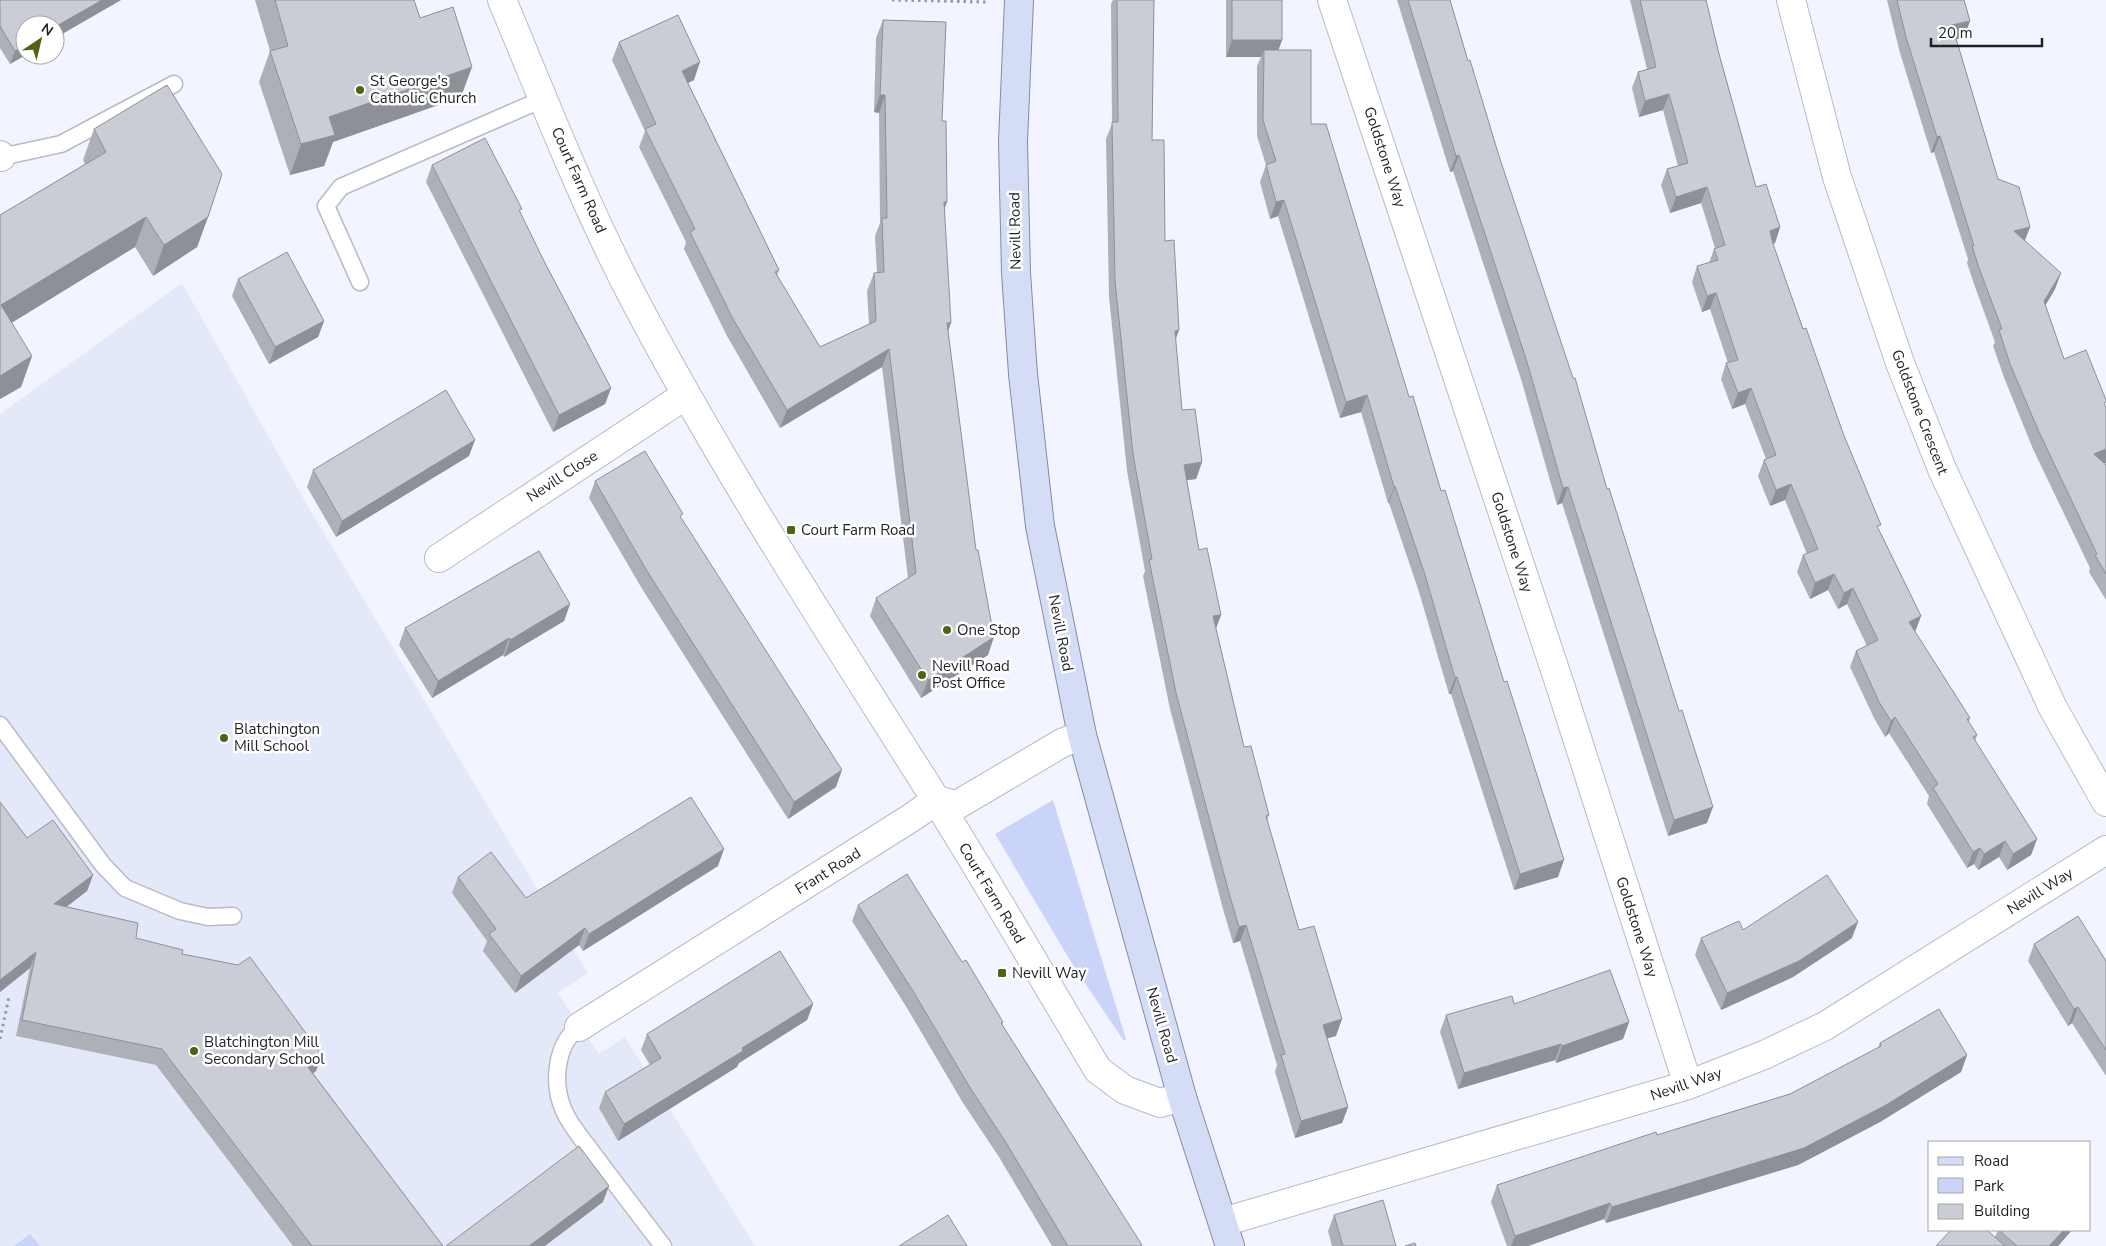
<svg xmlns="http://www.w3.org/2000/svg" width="2106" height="1246" font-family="'Nunito Sans',sans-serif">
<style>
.built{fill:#e4e9fa}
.green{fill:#cad4f8}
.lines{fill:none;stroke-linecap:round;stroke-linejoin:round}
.lane-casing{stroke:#b8bac4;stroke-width:19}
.street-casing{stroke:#b8bac4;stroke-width:30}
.primary-casing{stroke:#838ba8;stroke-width:30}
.path{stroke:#9799a1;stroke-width:3;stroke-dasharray:2.5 4;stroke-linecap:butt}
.lane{stroke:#fff;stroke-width:16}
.street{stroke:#fff;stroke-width:28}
.primary{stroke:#d5dcf5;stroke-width:28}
.wall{fill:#aeb0b8}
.shaded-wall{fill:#8d9096}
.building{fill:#cacdd6;stroke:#8d9096}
.poi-dot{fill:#4f6411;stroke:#fff;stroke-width:2}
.labels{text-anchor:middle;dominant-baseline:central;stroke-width:5;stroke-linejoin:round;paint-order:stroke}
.poi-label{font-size:15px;fill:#1f2024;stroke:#fff;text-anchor:start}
.street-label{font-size:15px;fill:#1f2024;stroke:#fff}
</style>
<rect width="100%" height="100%" fill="#f2f5ff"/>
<path class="built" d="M182,283L306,503L588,973L558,993L599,1054L625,1037L755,1246H0V414Z"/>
<path class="green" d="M1053,800L1126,1039L1124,1041L1074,967L995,834Z
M30,1234L40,1246H14Z"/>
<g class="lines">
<defs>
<path id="lane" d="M1,157L61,144L174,84
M360,282L326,206L341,187L543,99
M0,725L103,865L125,888L180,911L208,917L233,916
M579,1027C555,1045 552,1084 564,1111C571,1127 584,1141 594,1155C617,1186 640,1216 663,1246"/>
<path id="street" d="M502,0C544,100 583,202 634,299C725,472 832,635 936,800C992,889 1044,980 1098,1070L1125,1090L1160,1103L1182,1097
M1332,0L1561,688L1688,1085
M1791,0L1837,177L1900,363L1942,469L2053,708L2106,802
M0,155L1,157
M439,558L686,395
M579,1027L914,816L936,800L957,805L1062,743L1082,735
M1223,1222L1688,1085L1764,1055L1825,1026L2106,850"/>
<path id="primary" d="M1019,0L1013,142L1016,273L1023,374L1040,526L1082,735L1182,1097L1230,1246"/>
</defs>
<use href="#lane" class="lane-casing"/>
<use href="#street" class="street-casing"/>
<use href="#primary" class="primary-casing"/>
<path class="path" d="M892,0L987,2
M0,1039L9,997"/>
<use href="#lane" class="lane"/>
<use href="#street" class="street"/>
<use href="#primary" class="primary"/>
</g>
<path class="wall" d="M0,0H121L10,64L0,48Z
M255,0H414L420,18L461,97L333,142L324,166L290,175L259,82L270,51Z
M1113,0H1154L1152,140L1165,241L1182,410L1202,462L1196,479L1187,480L1199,550L1221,615L1216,628L1244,747L1269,815L1267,820L1299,930L1336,1036L1327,1038L1348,1107L1342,1123L1295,1138L1275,1072L1277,1065L1240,941L1233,943L1223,909L1170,709L1143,576L1145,571L1127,471L1109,297L1106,139L1112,124L1111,4Z
M1226,0H1282V40L1278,50L1311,124L1441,491L1558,877L1514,890L1451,694H1449L1419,592L1389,503H1388L1361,412L1340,418L1278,216L1270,219L1260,182L1266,165L1257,136V66L1261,57H1226Z
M1397,0H1450L1468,61L1607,489L1707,823L1668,836L1562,503L1557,505L1521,379L1453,171L1450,172Z
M1630,0H1706L1719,54L1756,187L1780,227L1775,243L1773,244L1803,329L1843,433L1879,530L1921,616L1915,632L1970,718L1969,722L1977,735L1975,741L2037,839L2031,855L2007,870L1999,857L1978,870L1974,864L1967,868L1927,804L1929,796L1889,733L1885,737L1874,718L1850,667L1856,651L1867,646L1847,604L1838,609L1828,590L1810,599L1797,572L1803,555L1807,554L1785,500L1770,506L1758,476L1764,460L1766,459L1745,404L1732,409L1721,379L1726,363H1728L1710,309L1702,312L1692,282L1697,266L1709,263L1714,249L1715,248L1701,203L1670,213L1661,185L1667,169L1678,166L1663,110L1639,117L1632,88L1638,72L1647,69Z
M1887,0H1964L1970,21L1964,37L1956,39L1998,179L2030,227L2024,241L2055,289L2045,306L2064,359L2105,407L2106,463H2104L2106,465V600L2089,572L2090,568L2033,449L2005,380L1993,346L1995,342L1974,284L1967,263L1968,259L1934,152L1931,153L1900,53Z
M883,20L942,121L948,331L988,655L921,698L870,616L876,598L908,578L882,367L780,428L727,336L684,249L686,242L639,147L645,131L612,60L619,42L694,80L688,83L779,270L777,276L820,347L869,324L867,291L874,273H877L875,236L880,223L879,113L874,112L876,38Z
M94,129L208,217L197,247L153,276L135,247L11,323L32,356L21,387L0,399V215L85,164L83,160Z
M432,165L520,213L546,265L611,388L605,404L553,432L426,182Z
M238,279L324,321L318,337L269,364L232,296Z
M469,456L336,537L307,487L313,470Z
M595,481L681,518L836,787L788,819L641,587L589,498Z
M570,604L564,621L504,657L503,655L432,698L399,645L405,628Z
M0,802L27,838L93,875L87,891L66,907L136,938L182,954L322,1055L316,1071L313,1073L443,1246H293L156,1065L16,1036L30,968L0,992Z
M718,866L583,951L579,945L515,993L483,951L487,941L452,893L458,877L526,898Z
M858,905L962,962L1003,1022L1002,1025L1142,1246H1052L999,1157L963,1103L907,1008L852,921Z
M1743,930L1852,938L1793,977L1721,1010L1695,955L1701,938Z
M2034,944L2106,961V1076L2072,1023L2068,1026L2028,961Z
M813,1004L807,1020L739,1063L737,1067L618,1141L599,1108L605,1092L650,1065L641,1050L647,1034Z
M1514,1004L1629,1022L1623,1039L1556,1063L1555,1060L1458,1089L1440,1032L1446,1015Z
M1880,1043L1967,1055L1961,1072L1880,1122L1798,1165L1606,1223L1604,1219L1528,1246H1507L1491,1202L1497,1185L1657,1135L1790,1094L1878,1048Z
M1334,1215L1396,1246H1332L1328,1231Z
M1998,1230H2072L2058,1246H1936L1995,1237Z"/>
<path class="shaded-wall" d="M102,0H121L55,38V27Z
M1970,21L1964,37L1946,42L1952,25Z
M1232,40H1282L1276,57L1264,50L1261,57H1226Z
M25,45V55H26L10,64L15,51Z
M700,62L694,80L675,89L682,71Z
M472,67L461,97L333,142L324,166L290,175L301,144L329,117Z
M1669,94L1663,110L1639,117L1645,101Z
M880,95H885L879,113L874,112Z
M1940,136L1934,152L1931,153L1937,137Z
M1459,155L1453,171L1450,172L1456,156Z
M1707,187L1701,203L1670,213L1676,197Z
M1284,200L1278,216L1270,219L1276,202Z
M944,202H947L941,219Z
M146,217L135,247L0,330L1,305Z
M208,217L197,247L153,276L164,245Z
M1780,227L1775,243L1764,247L1770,231Z
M2030,227L2024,243L2014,231Z
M2061,273L2055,289L2038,318L2044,301Z
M1716,293L1710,309L1702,312L1707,296Z
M324,321L318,337L269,364L275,347Z
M947,323H951L945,340Z
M1179,330L1173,347L1175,331Z
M889,349L882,367L780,428L787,410Z
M32,356L21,387L0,399V376Z
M611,388L605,404L553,432L559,415Z
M1751,388L1745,404L1732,409L1738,393Z
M1367,395L1361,412L1340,418L1346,402Z
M475,440L469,456L336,537L342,521Z
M2106,449V463L2088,470L2094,454Z
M1202,462L1196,479L1178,481L1184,465Z
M1791,484L1785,500L1770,506L1776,490Z
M1395,486L1389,503H1388L1394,487Z
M1568,487L1562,503L1557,505L1563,488Z
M1834,574L1828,590L1810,599L1815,583Z
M1853,588L1847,604L1838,609L1844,593Z
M570,604L564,621L504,657L510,640Z
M1221,615L1215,631L1213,616Z
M1921,616L1915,632L1909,622Z
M994,637L988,655L921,698L928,680Z
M509,638L503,655L432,698L438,681Z
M1457,677L1451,694H1449L1455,678Z
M1895,717L1889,733L1885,737L1891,721Z
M842,770L836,787L788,819L794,802Z
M1713,807L1707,823L1668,836L1674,820Z
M2037,839L2031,855L2007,870L2013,854Z
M2005,841L1999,857L1978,870L1984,854Z
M1980,848L1974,864L1967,868L1973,852Z
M724,849L718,866L583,951L589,934Z
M1564,860L1558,877L1514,890L1520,874Z
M93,875L87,891L48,921L54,904Z
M1858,922L1852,938L1793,977L1721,1010L1727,993Z
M1246,925L1240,941L1233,943L1239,927Z
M585,928L579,945L515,993L521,976Z
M36,952L30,968L0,992V980Z
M813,1004L807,1020L739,1063L737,1067L618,1141L624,1124L742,1048Z
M2078,1007L2072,1023L2068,1026L2074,1009Z
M1342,1019L1336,1036L1317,1041L1323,1025Z
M1629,1022L1623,1039L1556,1063L1562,1046Z
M1561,1044L1555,1060L1458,1089L1464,1073Z
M322,1055L316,1071L301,1082L307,1066Z
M1967,1055L1961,1072L1880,1122L1798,1165L1606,1223L1612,1207Z
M1348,1107L1342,1123L1295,1138L1301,1121Z
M609,1186L603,1202L545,1246H529Z
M1610,1203L1604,1219L1528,1246H1511L1515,1236Z
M2064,1230H2072L2058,1246H2049Z"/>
<path class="building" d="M0,0H102L55,27V25H25V45L15,51L0,26Z
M275,0H414L420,18L453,7L472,67L329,117L335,135L301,144L270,51L288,46Z
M1117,0H1154L1152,140H1164L1165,241L1174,240L1179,330L1175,331L1182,410L1195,409L1202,462L1184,465L1199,550L1207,548L1221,615L1213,616L1244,747L1251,746L1269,815L1266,816L1299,930L1314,926L1342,1019L1323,1025L1348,1107L1301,1121L1281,1055L1285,1054L1246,925L1239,927L1229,893L1176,693L1149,560L1152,559L1133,454L1115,281L1112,122H1118Z
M1232,0H1282V40H1232Z
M1408,0H1450L1468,61L1470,60L1499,156L1573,378H1575L1607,489L1609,488L1679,711L1682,710L1713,807L1674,820L1568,487L1563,488L1527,362L1459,155L1456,156Z
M1640,0H1706L1719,54L1756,187L1766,184L1780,227L1770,231L1773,244L1803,329L1806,328L1843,433L1881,525L1877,526L1921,616L1909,622L1970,718L1967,719L1977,735L1973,737L2037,839L2013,854L2005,841L1984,854L1980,848L1973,852L1933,788L1938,784L1895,717L1891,721L1879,702L1856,651L1878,640L1853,588L1844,593L1834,574L1815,583L1803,555L1818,549L1791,484L1776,490L1764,460L1776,455L1751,388L1738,393L1726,363L1738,360L1716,293L1707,296L1697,266L1718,260L1714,249L1725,245L1707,187L1676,197L1667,169L1688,163L1669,94L1645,101L1638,72L1656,67Z
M1897,0H1964L1970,21L1952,25L1998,179L2019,187L2030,227L2014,231L2061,273L2044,301L2064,359L2086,350L2106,400V402L2104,403L2106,408V449L2094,454L2106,465V574L2095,555L2097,554L2039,432L2010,364L1999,330L2002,329L1979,268L1972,246H1974L1940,136L1937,137L1906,37Z
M678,15L700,62L682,71L779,270L775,272L820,347L876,321L874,273L884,272L882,218H887L885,95H880L883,20L946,22L942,121H946L947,202H944L951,323H947L976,550H978L994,637L928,680L876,598L916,573L889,349L787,410L733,319L690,232L695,229L645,129L656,124L619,42Z
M1264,50H1311V124H1326L1409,397L1413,396L1441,491L1445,490L1504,682L1507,681L1564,860L1520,874L1457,677L1455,678L1425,575L1395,486L1394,487L1367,395L1346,402L1284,200L1276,202L1266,165L1276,161L1263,120Z
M167,85L222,174L208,217L164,245L146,217L1,305L32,356L0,376V215L106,152L94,129Z
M485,138L522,209L519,210L546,265L611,388L559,415L432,165Z
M287,252L324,321L275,347L238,279Z
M446,390L475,440L342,521L313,470Z
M645,451L683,514L680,516L842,770L794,802L647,571L595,481Z
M539,551L570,604L510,640L509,638L438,681L405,628Z
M691,797L724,849L589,934L585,928L521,976L489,934L496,929L458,877L491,852L526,898Z
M0,802L27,838L53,820L93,875L54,904L138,923L136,938L183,950L182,954L238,965L250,957L322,1055L307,1066L443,1246H312L162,1049L22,1020L36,952L0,980Z
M907,874L962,962L966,960L1003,1022L1001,1023L1142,1245L1140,1246H1068L1005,1141L969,1086L913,991L858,905Z
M1827,875L1858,922L1799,961L1727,993L1701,938L1739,921L1743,930Z
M2078,916L2106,961V1050L2078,1007L2074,1009L2034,944Z
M780,951L813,1004L742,1048L743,1051L624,1124L605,1092L661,1058L647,1034Z
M1610,970L1629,1022L1562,1046L1561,1044L1464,1073L1446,1015L1512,996L1514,1004Z
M1939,1009L1967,1055L1886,1105L1804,1148L1612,1207L1610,1203L1515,1236L1497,1185L1656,1132L1657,1135L1790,1094L1881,1046L1880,1043Z
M579,1146L609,1186L529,1246H446Z
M1383,1200L1396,1246H1343L1334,1215Z
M948,1215L967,1246H899Z
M1951,1230H1987L2005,1246H1936Z
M1999,1230H2064L2049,1246H2017Z
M1415,1243L1416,1246H1405Z"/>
<g class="poi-dot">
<circle cx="360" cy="90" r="5"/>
<rect x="786" y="525" width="10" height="10" rx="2.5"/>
<circle cx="947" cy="630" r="5"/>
<circle cx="922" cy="675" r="5"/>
<circle cx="224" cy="738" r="5"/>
<rect x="997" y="968" width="10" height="10" rx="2.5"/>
<circle cx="194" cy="1051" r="5"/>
</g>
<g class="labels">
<g class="poi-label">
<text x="370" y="81">St George's<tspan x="370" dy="17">Catholic Church</tspan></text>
<text x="801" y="530">Court Farm Road</text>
<text x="957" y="630">One Stop</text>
<text x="932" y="666">Nevill Road<tspan x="932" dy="17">Post Office</tspan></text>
<text x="234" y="729">Blatchington<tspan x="234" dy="17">Mill School</tspan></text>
<text x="1012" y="973">Nevill Way</text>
<text x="204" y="1042">Blatchington Mill<tspan x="204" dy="17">Secondary School</tspan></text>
</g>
<g class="street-label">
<text transform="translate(1385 157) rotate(72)">Goldstone Way</text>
<text transform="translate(579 180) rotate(66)">Court Farm Road</text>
<text transform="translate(1015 231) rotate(-91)">Nevill Road</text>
<text transform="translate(1920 412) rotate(69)">Goldstone Crescent</text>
<text transform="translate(562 476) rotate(-33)">Nevill Close</text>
<text transform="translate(1512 542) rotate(72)">Goldstone Way</text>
<text transform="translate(1061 633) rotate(79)">Nevill Road</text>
<text transform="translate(828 871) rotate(-32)">Frant Road</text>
<text transform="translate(2040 891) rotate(-32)">Nevill Way</text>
<text transform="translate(992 893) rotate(59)">Court Farm Road</text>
<text transform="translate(1637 927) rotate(72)">Goldstone Way</text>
<text transform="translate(1162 1025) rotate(74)">Nevill Road</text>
<text transform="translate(1686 1084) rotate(-19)">Nevill Way</text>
</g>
</g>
<rect x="1928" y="1141" width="162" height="90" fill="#ffffff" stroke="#a5a6a7"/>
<rect x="1938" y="1157" width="25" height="8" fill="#d5dcf5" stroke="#a5a6a7"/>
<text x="1974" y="1166" font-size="15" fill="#1f2024">Road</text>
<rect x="1938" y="1178" width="25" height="15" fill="#cad4f8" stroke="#a5a6a7"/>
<text x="1974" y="1191" font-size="15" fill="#1f2024">Park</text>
<rect x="1938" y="1204" width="25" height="15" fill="#cacdd6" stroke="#a5a6a7"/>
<text x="1974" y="1216" font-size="15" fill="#1f2024">Building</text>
<g transform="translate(40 40) rotate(35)"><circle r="24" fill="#ffffff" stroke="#a5a6a7"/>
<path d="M0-4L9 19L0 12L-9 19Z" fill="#4f6411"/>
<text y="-8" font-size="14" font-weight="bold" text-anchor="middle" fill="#1f2024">N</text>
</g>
<path d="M1931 38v8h111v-8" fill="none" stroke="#1f2024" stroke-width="2.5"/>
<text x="1938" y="38" font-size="15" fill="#1f2024" stroke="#ffffff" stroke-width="4" paint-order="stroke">20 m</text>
</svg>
